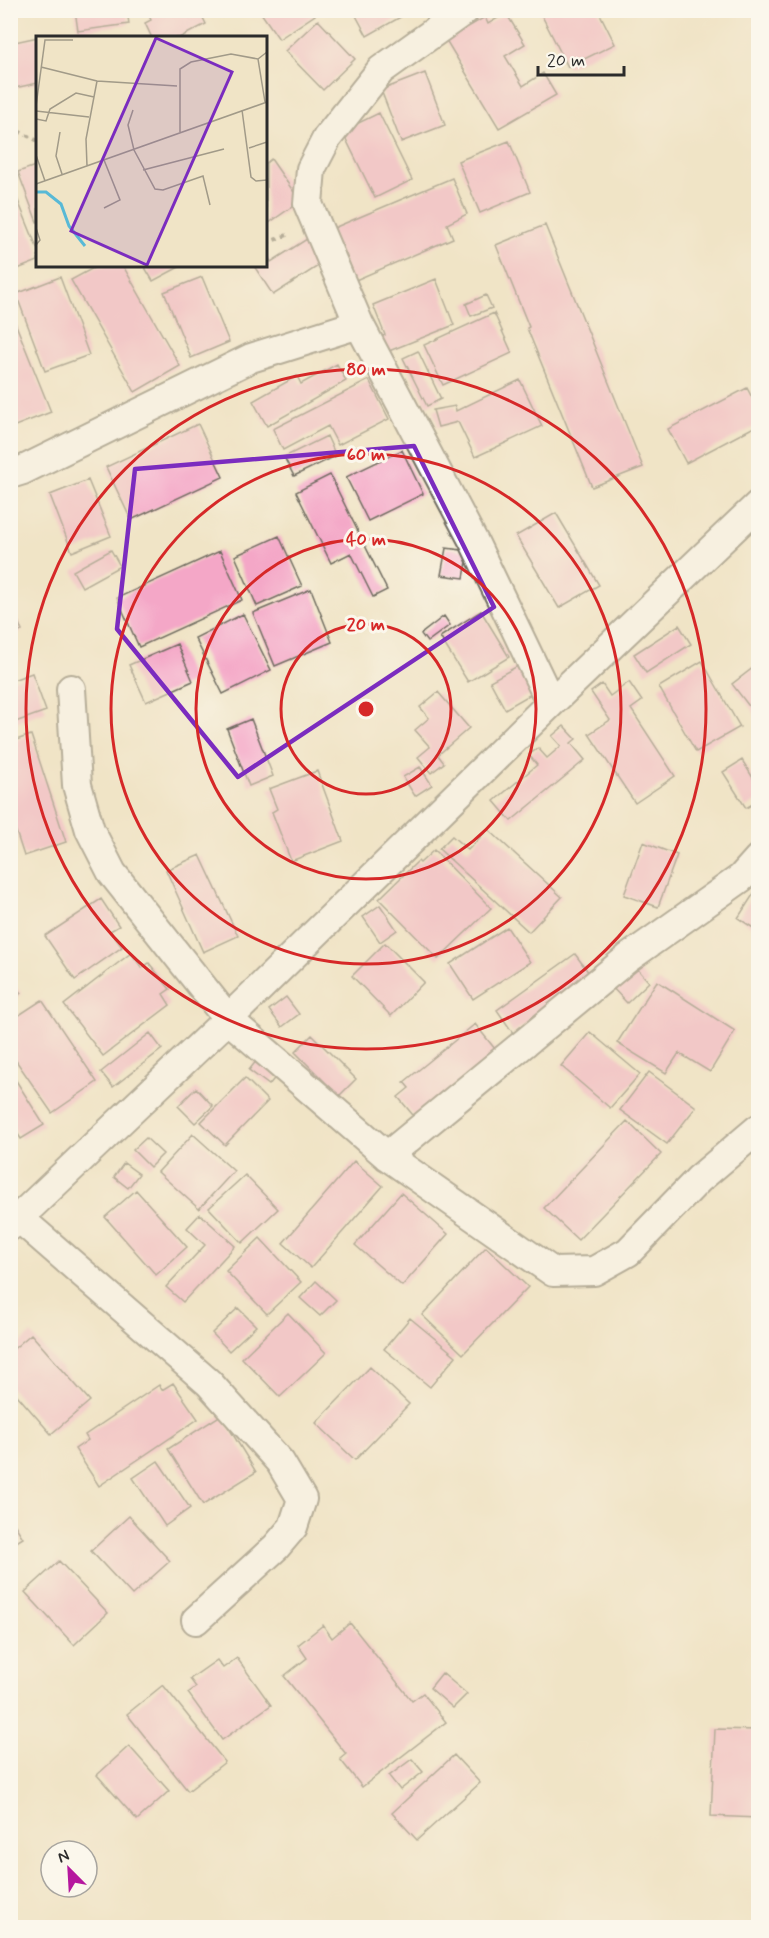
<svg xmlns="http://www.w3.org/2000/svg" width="769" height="1938" font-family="Mynerve,sans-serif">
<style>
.building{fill:#f4a7c7}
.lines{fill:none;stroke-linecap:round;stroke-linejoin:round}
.minor-casing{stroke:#706c61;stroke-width:32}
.path{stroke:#706c61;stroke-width:4;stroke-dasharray:4.5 4.5;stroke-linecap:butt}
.minor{stroke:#fff;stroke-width:28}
.marked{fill:none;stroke:#7b2cbf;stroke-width:4.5;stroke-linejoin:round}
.ring{fill:none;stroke:#d62828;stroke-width:3}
.inset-river{fill:none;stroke:#58b9d6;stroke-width:3}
.inset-road{fill:none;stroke:#a19a88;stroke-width:1.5}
.view{fill:#7b2cbf;fill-opacity:0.15;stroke:#7b2cbf;stroke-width:3}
.inset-edge{fill:none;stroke:#2b2b2b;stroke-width:3}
.centre{fill:#d62828;stroke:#fbf7ec;stroke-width:3}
.ring-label{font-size:18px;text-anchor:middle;font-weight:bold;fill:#d62828;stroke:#fbf7ec;stroke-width:6;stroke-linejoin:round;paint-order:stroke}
</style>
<rect width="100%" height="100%" fill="#fbf7ec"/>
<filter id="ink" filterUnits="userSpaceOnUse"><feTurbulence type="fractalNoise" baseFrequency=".0167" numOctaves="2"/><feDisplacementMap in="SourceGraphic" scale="12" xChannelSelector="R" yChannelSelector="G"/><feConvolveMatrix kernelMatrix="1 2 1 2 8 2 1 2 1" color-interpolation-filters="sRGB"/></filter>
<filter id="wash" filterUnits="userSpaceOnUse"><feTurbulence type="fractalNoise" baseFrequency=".008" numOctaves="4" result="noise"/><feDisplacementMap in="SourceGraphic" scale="24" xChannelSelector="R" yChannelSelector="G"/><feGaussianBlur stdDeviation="1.35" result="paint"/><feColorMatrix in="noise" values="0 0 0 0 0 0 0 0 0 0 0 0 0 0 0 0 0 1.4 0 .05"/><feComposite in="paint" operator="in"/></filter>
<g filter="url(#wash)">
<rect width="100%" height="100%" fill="#f0e4c6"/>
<g id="blocks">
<path class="building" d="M75,10H127L129,24L78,31Z
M146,10H199L206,24L179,38H152L145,23L151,20Z
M259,10H312L315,15L279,39Z
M353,10H413L367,36Z
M539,10H598L615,44L568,67Z
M506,13L525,44L505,56L523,86L543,73L556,95L499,128L446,40L485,17L488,24Z
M318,20L355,59L323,90L285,51Z
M38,37V83L10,89V43Z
M425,73L445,125L401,142L381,90Z
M379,113L412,180L375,198L342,131Z
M509,141L530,192L480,213L458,161Z
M271,159L300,201L266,225V163Z
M38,165V222H37L18,172Z
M452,178L467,214L447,224L453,238L351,282L329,230Z
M10,181L38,250V261L10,272Z
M545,225L643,467L592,487L527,328L529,327L496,245Z
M310,237L326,261L273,295L254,266H266V254L271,262Z
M97,266H123L180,366L135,392L71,280Z
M144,266H181L153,281Z
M60,277L89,355L45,371L16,294Z
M202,277L229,342L191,358L164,292Z
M436,279L454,325L379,355L374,340L385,335L373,305Z
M486,295L492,308L471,316L466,304Z
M10,310L51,412L10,428Z
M494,313L512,353L443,385L424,345Z
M418,351L441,399L427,406L403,358Z
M337,364L346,381L267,426L253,401L297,376L301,384Z
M369,380L389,419L338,445L328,426L283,450L273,429Z
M520,380L542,426L475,457L458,422L438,427L433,410L455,406L456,411Z
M747,388L758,409V425L686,463L668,429Z
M198,424L223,477L131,520L106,467Z
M327,436L336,456L294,476L284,457Z
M402,450L423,494L368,521L346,477Z
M330,475L387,590L373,597L351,553L331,563L296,492Z
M88,480L111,536L72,552L50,495Z
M556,513L599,585L559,608L516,536Z
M279,536L302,586L257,606L235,556Z
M446,548L469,551L464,578L441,575Z
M111,550L120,566L82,587L73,571Z
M220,551L242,600L139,647L117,598Z
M311,589L332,642L275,666L253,613Z
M10,601L22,631L10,635Z
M481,611L509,657L468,682L440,637Z
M243,614L271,670L223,694L195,638Z
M444,616L450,625L427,642L421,634Z
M679,625L691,644L646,673L634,654Z
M177,644L193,681L146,702L129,665Z
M702,661L740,727L696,752L659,687Z
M525,662L540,689L505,709L490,681Z
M758,664V718L732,684Z
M32,673L46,711L10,724V681Z
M629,682L642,701L631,709L675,776L635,803L589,734L610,720L591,692L602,684L610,696Z
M438,692L469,728L438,755L444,763L431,773L418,757L430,747L415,730L429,718L420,707Z
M251,719L273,776L249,786L227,729Z
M564,726L576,739L571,743L585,760L511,821L494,801L537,765L529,755L538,748L547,758L561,746L552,736Z
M31,735L66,842L24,856L10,813V742Z
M742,760L758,786V801L746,808L723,772Z
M420,767L432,785L415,796L403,777Z
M317,771L343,841L291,861L272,812L277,809L269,789Z
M488,829L562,897L529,932L439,849L452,836L468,850Z
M643,842L677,855L658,907L624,895Z
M434,850L491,908L438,959L379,899L418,861L420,863Z
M200,855L238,936L203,952L166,870Z
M758,887V931L738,918Z
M101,899L119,926L110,931L122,947L75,980L45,936Z
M380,905L397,930L380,942L363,917Z
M507,927L530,962L473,999L450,964Z
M385,943L424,982L391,1016L352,976Z
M131,953L142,968L149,963L170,989L163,994L170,1005L103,1056L64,1005Z
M575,954L592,977L513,1033L497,1010Z
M633,964L649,982L627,1003L610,985Z
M10,981L21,993L10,1003Z
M657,981L735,1031L710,1072L679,1053L666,1073L617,1043Z
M286,997L299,1014L282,1027L269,1010Z
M42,1000L97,1082L52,1113L10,1052V1021Z
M475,1024L499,1054L417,1120L398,1097L409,1088L404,1082Z
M590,1032L640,1074L610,1108L561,1066Z
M150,1033L162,1049L113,1087L101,1072Z
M312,1035L356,1079L339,1096L295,1052Z
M257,1060L277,1075L269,1085L249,1070Z
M10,1071L44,1125L21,1139L10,1122Z
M649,1072L696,1107L667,1144L620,1110Z
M245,1078L268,1101L225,1145L201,1122Z
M196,1088L213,1106L195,1123L178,1106Z
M627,1121L661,1154L578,1240L544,1208Z
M193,1134L234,1171L199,1209L158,1172Z
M146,1138L163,1154L150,1167L133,1150Z
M354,1161L383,1186L311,1268L283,1243Z
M124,1163L139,1174L128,1188L114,1177Z
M245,1175L278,1209L242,1243L209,1208Z
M136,1190L187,1247L156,1275L105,1217Z
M401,1193L448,1234L402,1286L355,1245Z
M200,1214L235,1246L183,1302L166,1287L205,1245L187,1228Z
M260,1238L301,1282L267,1314L226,1271Z
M486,1247L528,1287L463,1354L422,1315Z
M316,1281L336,1300L320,1316L300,1298Z
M238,1308L256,1326L229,1351L212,1333Z
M288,1313L326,1353L280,1397L242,1358Z
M410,1318L456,1356L430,1387L384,1349Z
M31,1334L90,1401L51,1434L10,1387V1352Z
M370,1367L409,1404L355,1460L316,1423Z
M173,1383L198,1419L99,1486L75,1449L88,1440L85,1435L159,1385L162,1390Z
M221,1415L256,1472L203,1505L168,1449Z
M158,1461L190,1508L165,1526L133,1478Z
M129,1516L170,1561L132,1595L91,1551Z
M10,1517L23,1538L10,1546Z
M59,1561L108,1613L74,1645L25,1592Z
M350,1623L412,1701L423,1693L446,1722L362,1787L340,1759L346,1754L284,1676L307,1658L298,1645L323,1625L332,1638Z
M237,1658L271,1705L222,1740L188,1693L196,1687L190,1679L217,1660L223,1668Z
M442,1673L467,1694L453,1708L430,1688Z
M163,1685L225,1762L188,1791L127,1714Z
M715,1729L758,1730V1818L711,1816Z
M129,1746L169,1791L137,1820L97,1775Z
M454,1755L480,1783L417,1840L392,1813Z
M412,1759L423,1772L400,1790L389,1776Z"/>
</g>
</g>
<g filter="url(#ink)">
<use href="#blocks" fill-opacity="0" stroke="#706c61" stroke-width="1.5"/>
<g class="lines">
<defs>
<path id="minor" d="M465,10L381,70L327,138L311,169L308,204L359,324L474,542L551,703
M10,474L23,470L251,358L359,324
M71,689L77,785L90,830L112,873L228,1019L387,1156L553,1272L594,1271L628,1252L699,1179L758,1129
M387,1156L628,958L741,878L758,859
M19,1218L209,1383L280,1462L302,1499L293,1527L276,1547L196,1620
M10,1226L228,1019L551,703L758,505"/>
</defs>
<use href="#minor" class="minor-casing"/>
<path class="path" d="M10,127L38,141
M266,243L290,234"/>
<use href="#minor" class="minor"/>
</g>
</g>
<path d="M0 0H769V1938H0ZM414,446L494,607L238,777L117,629L135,469Z" fill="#f0e4c6" fill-opacity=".55" fill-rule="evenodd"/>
<path class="marked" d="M414,446L494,607L238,777L117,629L135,469Z"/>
<g class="ring">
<circle cx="366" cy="709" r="85"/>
<circle cx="366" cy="709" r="170"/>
<circle cx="366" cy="709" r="255"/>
<circle cx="366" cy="709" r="340"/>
</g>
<g transform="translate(36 36)">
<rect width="231" height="231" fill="#f0e4c6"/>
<path class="inset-river" d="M0,156H10L25,168L33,190L49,210"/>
<path class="inset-road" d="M5,31L61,45L141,50M229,66L222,23L231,16M0,70L9,4H37M97,74L92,89L98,114L119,153L127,154L167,140L174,169M206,74L215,141L220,145L231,144M0,75L53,81M0,83L10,85L14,73L40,57L58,61M24,96L20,120L26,138M144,96V33L155,26L195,18L222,23M213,112L231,106M0,119L9,145M51,130L50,103L61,45M107,134L188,113M0,148L231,66M68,172L84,164L68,124M0,192L4,204L0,209"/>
<path class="view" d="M120,2L196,36L111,229L35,195Z"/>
<rect width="231" height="231" class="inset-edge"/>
</g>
<circle cx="366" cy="709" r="9" class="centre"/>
<g class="ring-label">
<text x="366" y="375">80 m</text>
<text x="366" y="460">60 m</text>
<text x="366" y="545">40 m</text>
<text x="366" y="630">20 m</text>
</g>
<rect width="769" height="1938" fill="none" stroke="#fbf7ec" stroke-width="36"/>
<g transform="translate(69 1869) rotate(336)"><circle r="28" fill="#fbf7ec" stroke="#a8a59f" stroke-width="1.5"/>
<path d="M0-4.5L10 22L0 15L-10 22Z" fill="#b5179e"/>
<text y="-9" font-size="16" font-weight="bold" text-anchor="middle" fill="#2b2b2b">N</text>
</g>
<path d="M538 66v9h86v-9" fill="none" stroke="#2b2b2b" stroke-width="3"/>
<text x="547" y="66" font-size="18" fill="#2b2b2b" stroke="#fbf7ec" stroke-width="4.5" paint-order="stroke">20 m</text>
</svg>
